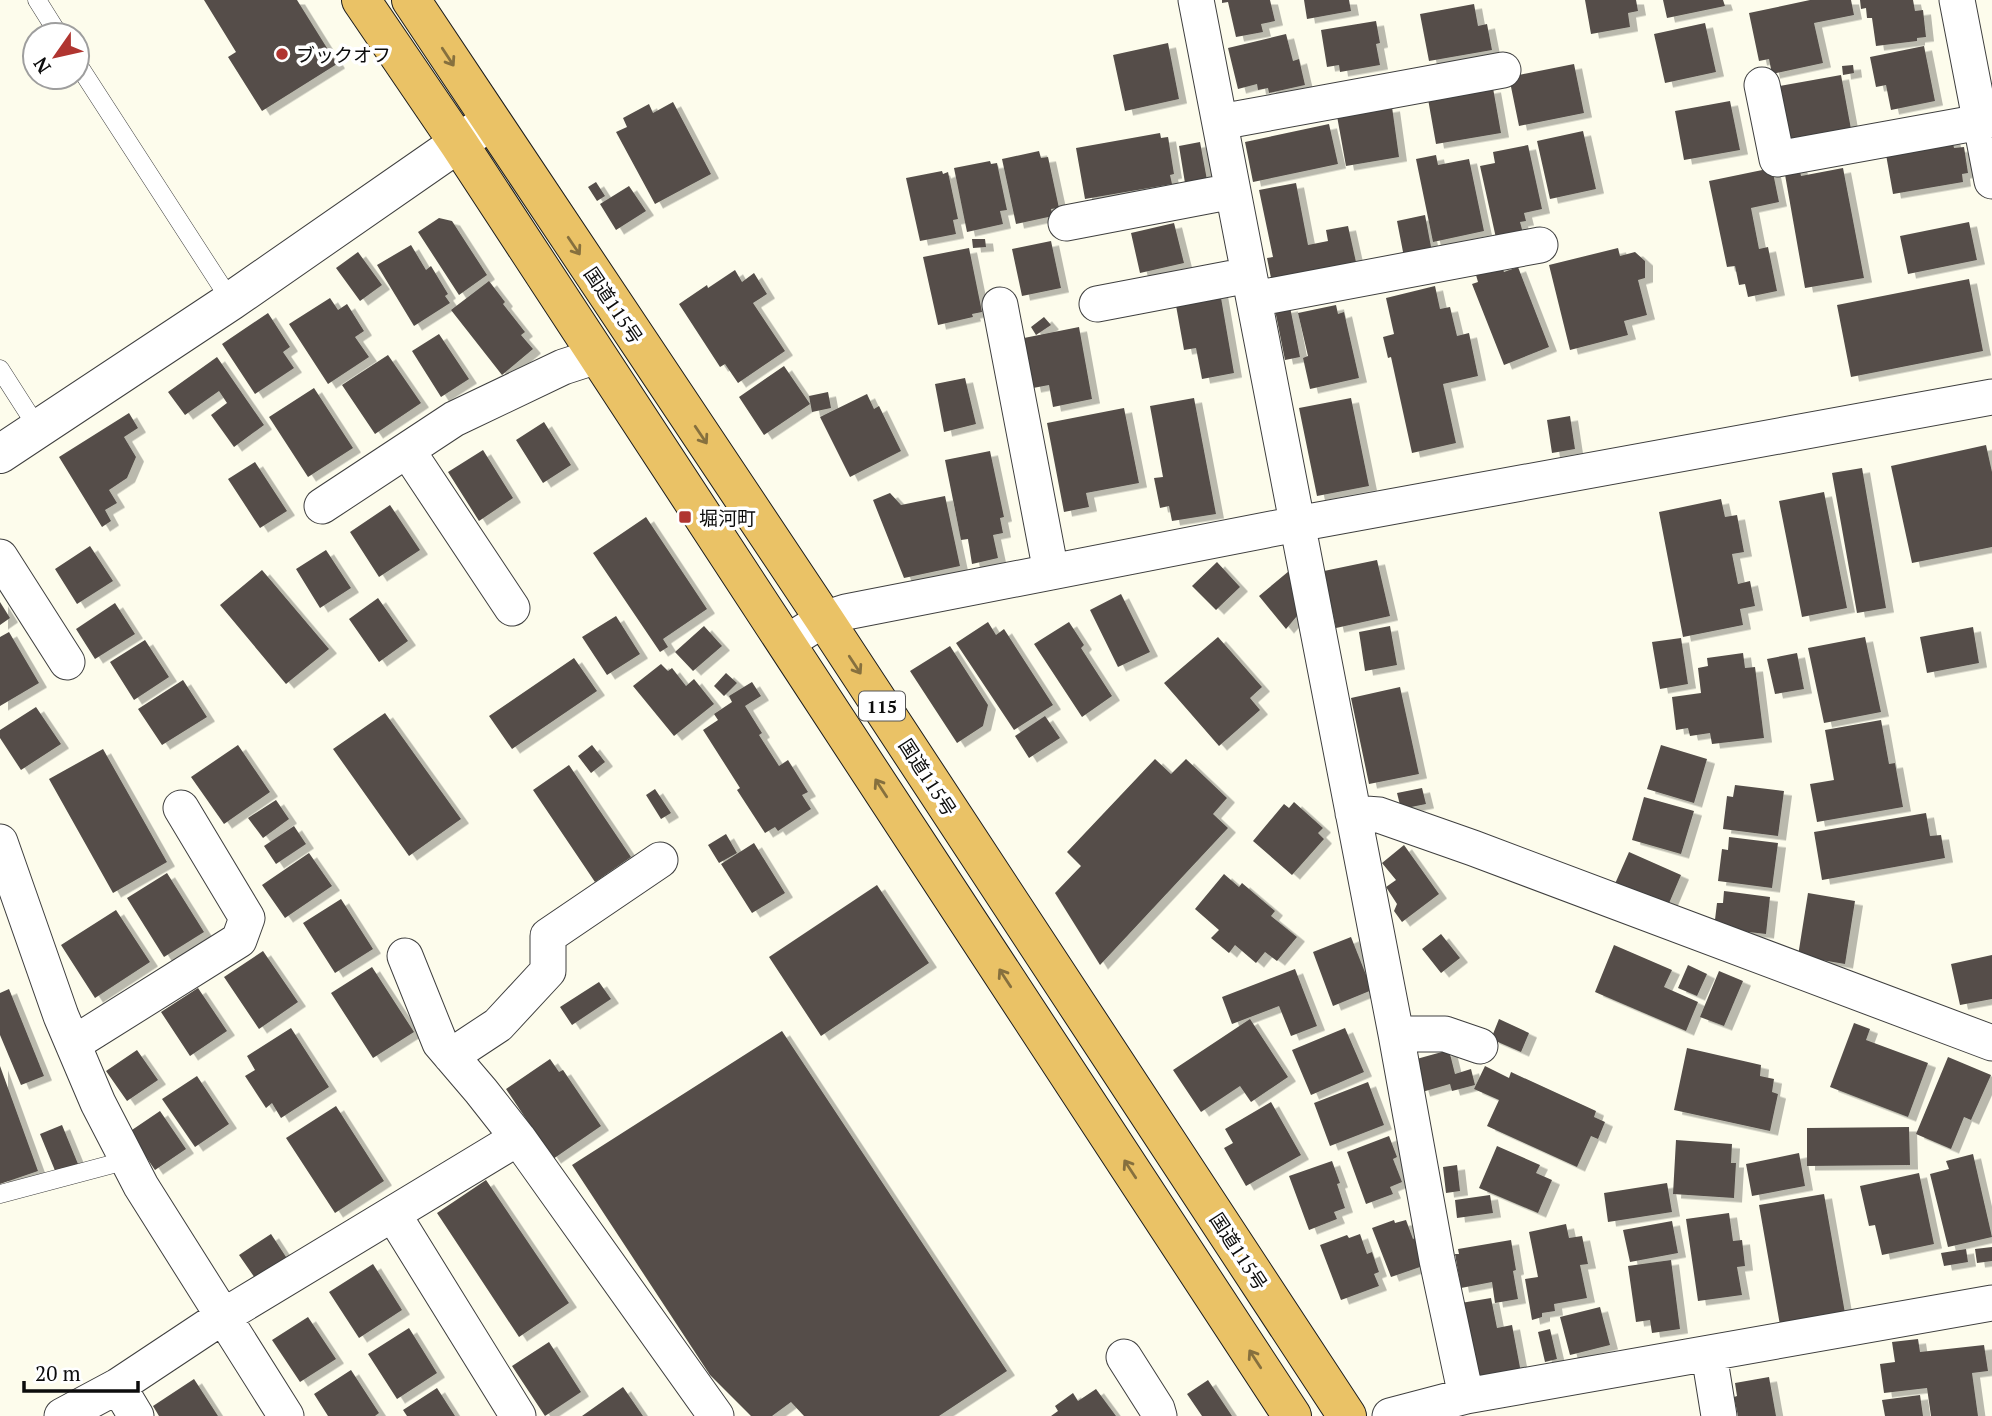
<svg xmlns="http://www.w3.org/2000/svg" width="1992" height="1416" font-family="'PT Serif','Noto Sans JP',serif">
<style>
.building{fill:#544e49;filter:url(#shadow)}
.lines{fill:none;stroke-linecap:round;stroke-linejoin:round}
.service-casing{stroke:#3f3f3f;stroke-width:19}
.minor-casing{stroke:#3f3f3f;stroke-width:37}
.tertiary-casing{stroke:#3f3f3f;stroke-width:40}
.trunk-casing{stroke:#1d1d1d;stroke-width:40}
.service{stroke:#fff;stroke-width:18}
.minor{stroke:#fff;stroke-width:35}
.tertiary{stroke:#fff;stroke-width:38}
.trunk{stroke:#eac266;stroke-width:38}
.oneway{stroke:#86703e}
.poi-dot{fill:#b03530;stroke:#fff;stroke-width:2.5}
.labels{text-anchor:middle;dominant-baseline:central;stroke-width:7;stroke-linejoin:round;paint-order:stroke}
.shield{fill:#fff;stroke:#555;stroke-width:2}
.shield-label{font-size:18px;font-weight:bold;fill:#0c0c0c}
.poi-label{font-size:19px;fill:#0c0c0c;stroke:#fff;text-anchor:start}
.street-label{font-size:19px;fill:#0c0c0c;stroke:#fff}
</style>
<defs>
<filter id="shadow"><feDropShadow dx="8" dy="4.5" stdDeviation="0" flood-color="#0004"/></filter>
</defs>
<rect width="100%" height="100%" fill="#fdfcec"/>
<path class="building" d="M204,0H297L337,64L262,111L228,57L236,52Z
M1222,0H1270L1275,21L1261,24L1263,32L1236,37L1228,2L1222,3Z
M1304,0H1349L1351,11L1307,19Z
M1585,0H1636L1638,11L1628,13L1630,27L1591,34Z
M1663,0H1723L1725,6L1667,18Z
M1810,0H1851L1854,15L1814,23L1823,63L1772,74L1769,59L1759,61L1749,13Z
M1860,0H1913L1915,11L1923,10L1926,37L1917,38V41L1876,46L1872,18H1867L1866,8L1861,9Z
M1474,4L1478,26L1487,24L1492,50L1429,61L1420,14Z
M1376,21L1380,43L1376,44L1380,65L1340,72L1339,65L1327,67L1321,30Z
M1705,23L1716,72L1665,83L1654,34Z
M1286,34L1293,61L1299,59L1305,85L1269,93L1268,88L1258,90L1257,84L1238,89L1228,48Z
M1168,43L1179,99L1125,111L1113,55Z
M1924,46L1935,101L1891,110L1886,85L1876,87L1870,57Z
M1574,64L1584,113L1519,126L1509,77Z
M1853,65L1854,73L1843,75L1842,66Z
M1841,75L1851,129L1783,141L1774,87Z
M1493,88L1501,133L1436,144L1428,99Z
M1730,101L1740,150L1684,160L1675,111Z
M673,102L711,174L655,204L616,132L627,127L623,118L649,104L653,113Z
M1392,107L1399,157L1346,166L1337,116Z
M1329,124L1338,164L1253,182L1245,142Z
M1583,131L1596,189L1550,199L1537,141Z
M1160,133L1161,138L1168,137L1174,174L1170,175L1172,184L1085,199L1076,148Z
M1952,138L1954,148L1964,147L1968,173L1962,174L1963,182L1893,194L1885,149Z
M1200,142L1207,180L1185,183L1179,146Z
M1528,145L1542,209L1524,213L1526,221L1520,222L1523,233L1496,238L1480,166L1495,163L1493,152Z
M1039,151L1041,158L1048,157L1059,208L1051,209L1053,216L1016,224L1002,159Z
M1436,155L1438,165L1469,159L1484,231L1433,242L1416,159Z
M990,161L991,164L997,163L1007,210L1000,211L1003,224L967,232L954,168Z
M1799,166L1801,176L1843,168L1864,278L1805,288L1784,169Z
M1772,168L1779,202L1751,208L1759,249L1768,247L1777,291L1748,297L1745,284L1739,285L1735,266L1727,267L1709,181Z
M942,171L943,174L948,172L958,219L953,220L956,234L920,241L906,178Z
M596,182L605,196L597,201L588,187Z
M1296,183L1308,245L1328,241L1326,230L1348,226L1356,262L1271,278L1267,258L1273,257L1259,190Z
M629,186L646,211L616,230L600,204Z
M1425,215L1432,252L1404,257L1397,221Z
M439,218L452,221L487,275L459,295L418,232Z
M1969,222L1977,260L1908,274L1900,236Z
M1174,223L1184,263L1140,273L1131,233Z
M972,239H985L986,247L973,248Z
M1051,241L1061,288L1022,296L1012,249Z
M411,245L426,270L431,266L448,294L445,296L450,303L414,326L377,265Z
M969,248L982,312L972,314L973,317L938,325L923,257Z
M1618,248L1620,256L1635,252L1645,261V278L1638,280L1647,315L1624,321L1628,335L1570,350L1549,265Z
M358,252L382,285L360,301L336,268Z
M1501,265L1504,272L1518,267L1549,347L1504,365L1472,284L1478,282L1476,275Z
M735,270L742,282L754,273L767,294L753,303L785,351L738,383L725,364L720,367L679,304L707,285L708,288Z
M1969,279L1983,351L1851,377L1837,305Z
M489,281L505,302L503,304L525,332L521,335L533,349L502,375L451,310Z
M1435,286L1440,309L1450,307L1457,336L1469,333L1478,376L1443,384L1456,443L1412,453L1391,357L1388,358L1383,337L1394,334L1386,298Z
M1220,292L1234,373L1202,379L1196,348L1184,350L1175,300Z
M330,298L338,310L347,304L364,331L355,337L369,357L328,384L289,324Z
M1336,305L1338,314L1344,312L1359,378L1310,389L1303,358L1308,356L1298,313Z
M1290,307L1300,357L1285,360L1275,310Z
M268,313L290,347L283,352L294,368L255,394L222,344Z
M1044,317L1051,325L1036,335L1031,327Z
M1079,327L1092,399L1053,407L1049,385L1033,388L1024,338Z
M439,334L469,379L441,397L412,351Z
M388,355L421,403L375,434L342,385Z
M217,357L264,425L234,447L211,415L227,403L219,391L185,415L168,392Z
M784,366L810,404L764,435L739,397Z
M965,378L976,424L944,432L935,384Z
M314,388L353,448L308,477L269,417Z
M828,392L831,408L812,412L809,396Z
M867,394L874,409L879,406L901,451L850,477L820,417Z
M1194,398L1216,514L1172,521L1169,506L1160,508L1154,478L1163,477L1150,406Z
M1351,398L1369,486L1317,496L1299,408Z
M1124,408L1139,483L1086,493L1089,507L1064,512L1047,423Z
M129,413L138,428L124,437L136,457L127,478L109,490L117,503L105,510L111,521L102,527L59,457Z
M1570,416L1575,449L1552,453L1547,420Z
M544,422L571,465L543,483L516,440Z
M1986,445L1992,472V547L1912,563L1891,466Z
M483,450L513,498L479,521L448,472Z
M990,451L1004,517L1000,518L1003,533L993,535L998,558L972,564L968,539L961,540L945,460Z
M255,462L287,511L260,528L228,479Z
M1862,468L1886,608L1857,613L1832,473Z
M1824,492L1847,608L1802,617L1779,501Z
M890,493L901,505L945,496L960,566L904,578L873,500Z
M1721,499L1725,517L1737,515L1744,552L1732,554L1738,584L1750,581L1755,606L1740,609L1743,625L1683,637L1659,512Z
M390,505L420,550L379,577L350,532Z
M646,517L707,609L663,639L668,647L660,652L593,553Z
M90,546L113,581L77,604L55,569Z
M326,550L351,588L320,608L296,569Z
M1377,560L1390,616L1336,628L1324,571Z
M1217,562L1240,587L1216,610L1192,586Z
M262,570L329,649L286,684L220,605Z
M1289,571L1297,616L1286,629L1259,596Z
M1121,594L1150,652L1118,667L1090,610Z
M378,598L408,641L379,662L349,619Z
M0,602L10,618L0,625Z
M115,603L135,634L95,659L76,629Z
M616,616L640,654L607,675L582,637Z
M988,622L996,635L1004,629L1053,705L1014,730L956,643Z
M1069,622L1084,645L1081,648L1112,696L1082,717L1034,644Z
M704,626L722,646L693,671L675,652Z
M1390,626L1397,665L1365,671L1359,632Z
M1973,627L1979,663L1927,673L1920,637Z
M9,632L39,683L0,706V637Z
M1218,637L1262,687L1250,698L1260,710L1219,746L1164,683Z
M1865,637L1881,712L1824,723L1808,648Z
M1681,638L1688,684L1660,689L1652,642Z
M145,640L169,677L134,700L110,662Z
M950,646L988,705L983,726L957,743L910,671Z
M1743,653L1745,668L1755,667L1764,738L1712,744L1710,733L1690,736L1688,728L1676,730L1672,697L1701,693L1698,668L1708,666L1707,658Z
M1797,653L1804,689L1775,694L1767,659Z
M574,658L597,691L512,749L489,716Z
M661,664L668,671L672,668L686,686L694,679L714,704L674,736L633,686Z
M726,673L737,683L724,696L714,686Z
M183,680L207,717L162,745L138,709Z
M752,682L761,696L745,706L762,733L759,735L779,766L788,760L808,792L802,795L811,809L778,831L775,827L765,833L737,790L740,788L703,730L718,720L714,714L732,702L729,696Z
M1400,687L1419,774L1369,784L1351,698Z
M36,707L61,744L21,770L0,738V730Z
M385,713L461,819L409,856L333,749Z
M1045,716L1060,738L1029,758L1015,736Z
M1881,720L1889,764L1895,763L1903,807L1817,822L1810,784L1834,780L1825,730Z
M238,745L270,792L224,824L191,777Z
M592,745L605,762L591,773L578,756Z
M1661,745L1707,759L1694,803L1647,789Z
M103,749L167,862L113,893L49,779Z
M1155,759L1171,774L1186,759L1227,798L1213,814L1228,828L1100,965L1055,893L1081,866L1067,852Z
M569,765L631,857L595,882L533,790Z
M1735,785L1784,791L1778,836L1723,829L1727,796L1733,797Z
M1422,788L1426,804L1401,809L1397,793Z
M655,789L671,813L661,819L646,795Z
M1644,797L1694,811L1681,854L1632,840Z
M276,800L289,819L263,838L248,818Z
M1294,802L1323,828L1318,833L1324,839L1292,875L1253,841L1284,804L1289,808Z
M1926,813L1930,836L1941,835L1945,858L1822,880L1814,832Z
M294,826L306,844L276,864L264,846Z
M726,834L737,853L719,863L708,845Z
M1729,837L1778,843L1772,888L1718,881L1722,849L1728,850Z
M754,843L785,893L752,913L721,864Z
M1404,845L1439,894L1402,922L1394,911L1397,904L1386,887L1396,880L1382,863Z
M1629,852L1681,875L1667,908L1614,886Z
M309,853L332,886L285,918L262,885Z
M167,873L204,932L164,957L127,898Z
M1224,874L1239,887L1242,883L1275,911L1271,916L1297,937L1277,961L1265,952L1256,963L1235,945L1229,953L1211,938L1219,930L1195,909Z
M877,885L929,963L821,1036L769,957Z
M1724,891L1770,897L1766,934L1714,928L1717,903H1723Z
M1808,893L1855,901L1845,964L1798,956Z
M341,899L373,949L335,973L303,923Z
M116,910L150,962L95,998L61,945Z
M1441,934L1460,958L1441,973L1422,949Z
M1351,937L1372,990L1333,1006L1313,952Z
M1614,945L1672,970L1664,987L1698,1002L1686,1031L1595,992Z
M263,951L298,1002L259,1029L224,977Z
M1992,955V999L1960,1005L1951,964Z
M1688,965L1707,974L1697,996L1678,988Z
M372,967L414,1032L373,1058L331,993Z
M1295,969L1317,1026L1291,1036L1279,1006L1232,1024L1222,997Z
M1719,971L1743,981L1724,1026L1700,1017Z
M599,982L611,999L572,1025L560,1007Z
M198,988L227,1031L190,1056L161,1012Z
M9,989L44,1076L21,1085L0,1035V993Z
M1250,1019L1288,1077L1251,1102L1240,1086L1201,1112L1173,1070Z
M1499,1019L1529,1033L1521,1052L1491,1039Z
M1854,1023L1870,1029L1866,1040L1928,1063L1908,1117L1830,1087Z
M291,1028L329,1087L281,1118L272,1103L266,1108L245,1076L255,1070L247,1056Z
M1345,1028L1364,1072L1311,1095L1292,1050Z
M782,1031L1007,1371L939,1416H804L791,1402L772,1416H751L710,1375L572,1165Z
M1687,1048L1761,1065L1760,1076L1774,1079L1772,1092L1778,1094L1770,1131L1674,1110Z
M137,1050L158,1080L127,1101L106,1071Z
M1449,1050L1455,1074L1471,1069L1475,1085L1452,1091L1450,1084L1422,1092L1413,1060Z
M1948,1057L1991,1075L1971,1120L1964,1117L1951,1149L1916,1134Z
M550,1059L559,1072L563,1070L601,1126L553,1159L506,1089Z
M0,1066L38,1171L0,1184Z
M1485,1066L1509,1078L1511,1072L1596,1111L1594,1117L1605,1122L1598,1139L1591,1136L1577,1167L1487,1126L1499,1100L1474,1089Z
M197,1076L229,1124L195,1147L162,1099Z
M1368,1082L1384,1125L1330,1146L1314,1103Z
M1271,1102L1301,1155L1246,1186L1224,1148L1233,1143L1225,1129Z
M336,1106L384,1181L335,1213L286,1138Z
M160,1111L186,1149L155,1170L129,1132Z
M62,1125L78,1164L56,1173L40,1134Z
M1909,1127L1910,1165L1807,1166V1128Z
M1389,1136L1397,1157L1393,1159L1402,1182L1390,1187L1393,1194L1366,1204L1347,1152Z
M1676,1140L1732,1144L1731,1163H1736L1734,1198L1673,1194Z
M1497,1146L1540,1165L1536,1173L1552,1180L1538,1213L1479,1188Z
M1799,1153L1805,1186L1752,1196L1746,1164Z
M1973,1154L1992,1237L1948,1247L1930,1174L1949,1169L1946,1161Z
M1332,1161L1340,1183L1337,1184L1345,1208L1334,1212L1337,1219L1309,1230L1289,1176Z
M1457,1165L1460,1191L1446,1193L1443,1167Z
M1919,1173L1934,1244L1882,1255L1875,1225L1869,1226L1860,1186Z
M486,1180L569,1303L519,1337L437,1213Z
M1667,1183L1672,1212L1608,1222L1604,1193Z
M1824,1194L1845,1313L1780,1325L1759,1205Z
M1490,1195L1493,1213L1457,1218L1455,1200Z
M1729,1213L1733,1241L1742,1240L1745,1266L1737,1267L1742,1295L1698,1301L1686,1219Z
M1394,1220L1395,1223L1406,1220L1413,1239L1417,1237L1423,1266L1391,1277L1372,1228Z
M1672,1221L1678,1253L1630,1262L1623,1230Z
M1566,1224L1569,1238L1582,1236L1588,1264L1580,1265L1587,1298L1554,1304L1555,1311L1542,1313V1317L1532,1320L1525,1279L1538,1277L1529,1232Z
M271,1234L288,1260L257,1281L239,1255Z
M1360,1234L1367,1254L1372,1252L1379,1272L1374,1274L1379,1286L1341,1300L1320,1245L1347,1235L1349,1238Z
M1511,1240L1516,1270L1513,1271L1518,1299L1495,1303L1492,1282L1461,1288L1455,1254H1459L1458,1249Z
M1992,1247V1261L1977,1263L1975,1249Z
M1966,1249L1968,1262L1944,1266L1941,1253Z
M1671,1260L1680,1329L1652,1333L1650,1320L1636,1322L1628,1266Z
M373,1264L402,1310L359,1338L329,1292Z
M1491,1298L1497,1328L1512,1325L1522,1378L1490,1384L1476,1375L1461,1303Z
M1600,1307L1610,1345L1570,1355L1560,1317Z
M308,1317L336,1359L300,1382L272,1340Z
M409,1328L437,1373L397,1399L368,1354Z
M1550,1329L1557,1359L1545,1362L1538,1332Z
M1918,1339L1920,1352L1984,1345L1988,1371L1972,1373L1978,1416H1931L1927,1388L1884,1393L1880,1364L1895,1362L1892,1342Z
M549,1342L581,1392L545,1416L512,1366Z
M351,1370L379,1413L375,1416H328L314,1394Z
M1769,1377L1776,1416H1738L1734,1397L1737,1396L1735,1383Z
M194,1379L218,1416H159L153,1406Z
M1208,1380L1232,1416H1202L1187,1394Z
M623,1387L643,1416H582Z
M437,1388L455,1416H407L403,1410Z
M1096,1389L1116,1416H1051L1058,1411L1055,1406L1073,1393L1078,1401Z
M1920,1395L1923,1416H1885L1882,1400Z"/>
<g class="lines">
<defs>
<path id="service" d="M37,0L59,35
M77,63L231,301
M0,369L39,430
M0,1194L128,1160"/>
<path id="minor" d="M1196,0L1396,1034L1437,1260L1466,1396
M1957,0L1992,181
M1762,85L1777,159L1992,120
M1220,122L1503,70
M1066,223L1233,191
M1254,299L1540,245
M1097,304L1249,275
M1000,305L1051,572
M407,450L512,608
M322,506L454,419L563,367L597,356
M0,557L67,662
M786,643L824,619L846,612L1297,524L1992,397
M1353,813L1379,815L1473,848L1992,1043
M0,842L61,1016L98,1103L141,1186L286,1416
M405,956L440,1043L481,1091L518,1138L716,1416
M1396,1034H1445L1480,1046
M73,1044L239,940L247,918L181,808
M451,1056L498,1025L548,971V936L660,860
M393,1214L518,1416
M1709,1354L1719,1416
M1124,1357L1157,1409L1159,1416
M118,1386L136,1416
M62,1416L118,1386L222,1317L518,1138
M1390,1416L1466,1396L1992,1303"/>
<path id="tertiary" d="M0,454L231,301L486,124"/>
<path id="trunk" d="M361,0L459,144L1292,1416
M411,0L824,619L1347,1416"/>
</defs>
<use href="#service" class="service-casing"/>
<use href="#minor" class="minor-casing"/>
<use href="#tertiary" class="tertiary-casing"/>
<use href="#trunk" class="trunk-casing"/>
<use href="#service" class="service"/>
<use href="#minor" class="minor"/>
<use href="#tertiary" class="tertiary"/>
<use href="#trunk" class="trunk"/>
</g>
<defs><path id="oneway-shaft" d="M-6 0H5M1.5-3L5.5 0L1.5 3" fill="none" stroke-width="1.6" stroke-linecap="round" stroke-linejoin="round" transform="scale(1.75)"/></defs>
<g class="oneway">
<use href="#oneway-shaft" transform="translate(448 57) rotate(57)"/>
<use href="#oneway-shaft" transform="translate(574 246) rotate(56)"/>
<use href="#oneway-shaft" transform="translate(701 435) rotate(56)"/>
<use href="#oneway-shaft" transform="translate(855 665) rotate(57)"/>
<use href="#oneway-shaft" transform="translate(881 788) rotate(-123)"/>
<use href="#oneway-shaft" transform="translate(1005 978) rotate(-123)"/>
<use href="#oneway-shaft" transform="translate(1130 1169) rotate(-123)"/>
<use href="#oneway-shaft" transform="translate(1255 1359) rotate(-123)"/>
</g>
<g class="poi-dot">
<circle cx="282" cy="54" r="7"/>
<rect x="678" y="510" width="14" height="14" rx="3.5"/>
</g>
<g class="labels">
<rect class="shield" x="859" y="691.5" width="46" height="29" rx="5"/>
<g class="shield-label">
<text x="882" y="706">115</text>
</g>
<g class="poi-label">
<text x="296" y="54">ブックオフ</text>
<text x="699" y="517">堀河町</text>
</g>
<g class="street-label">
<text transform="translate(614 305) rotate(56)">国道115号</text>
<text transform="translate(928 777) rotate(57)">国道115号</text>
<text transform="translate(1239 1251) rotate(57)">国道115号</text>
</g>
</g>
<g transform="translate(56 56) rotate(236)"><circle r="33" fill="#ffffff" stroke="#9e9e9e" stroke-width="2"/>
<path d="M0-5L12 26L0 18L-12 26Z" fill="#b03530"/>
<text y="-10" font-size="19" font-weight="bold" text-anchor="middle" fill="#0c0c0c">N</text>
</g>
<path d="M24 1381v10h114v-10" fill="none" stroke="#0c0c0c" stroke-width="3.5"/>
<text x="35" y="1381" font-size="21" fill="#0c0c0c" stroke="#ffffff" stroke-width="5" paint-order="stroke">20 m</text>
</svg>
